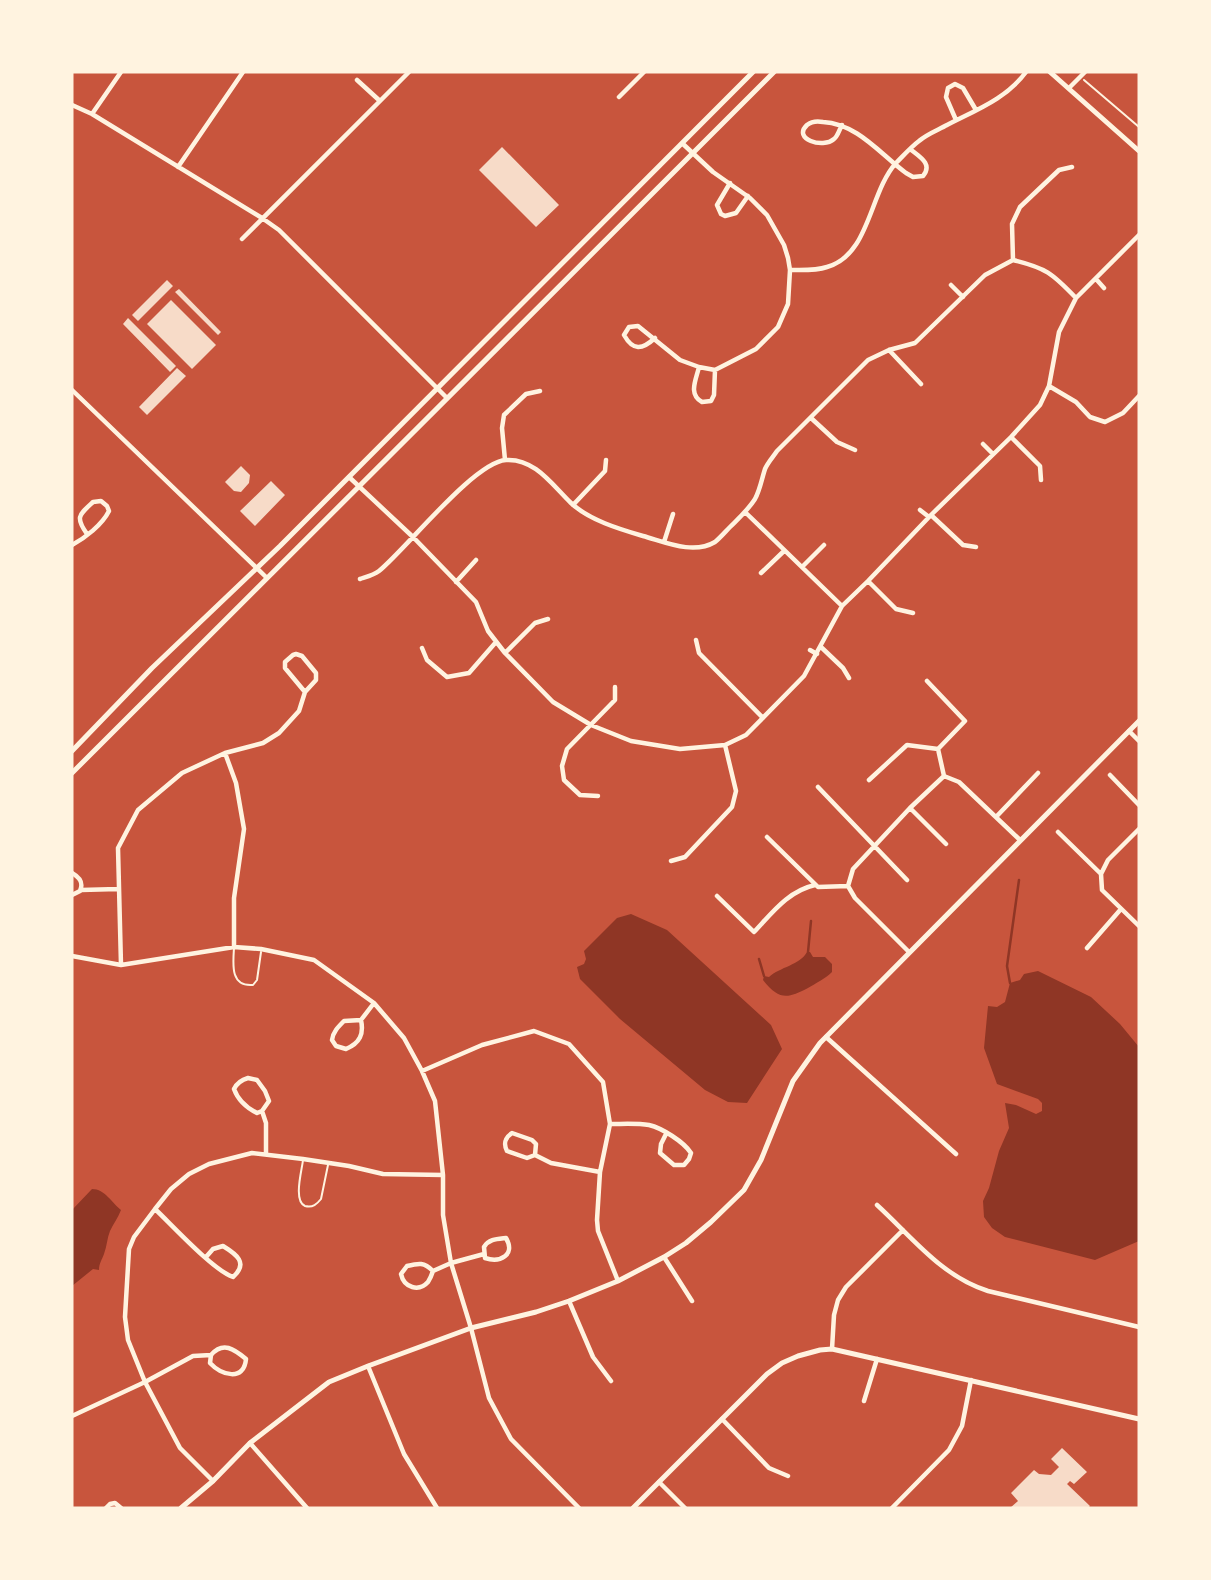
<svg xmlns="http://www.w3.org/2000/svg" width="1211" height="1580" font-family="Figtree,sans-serif">
<style>
.water{fill:#8f3625}
.lines{fill:none;stroke-linecap:round;stroke-linejoin:round}
.stream{stroke:#8f3625;stroke-width:2.5}
.building{fill:#f7dbc8}
.path{stroke:#fff3e0;stroke-width:2}
.service{stroke:#fff3e0;stroke-width:2}
.minor{stroke:#fff3e0;stroke-width:4.5}
.tertiary{stroke:#fff3e0;stroke-width:5}
.secondary{stroke:#fff3e0;stroke-width:5}
</style>
<rect width="100%" height="100%" fill="#c8553d"/>
<path class="water" d="M631,914L667,930L771,1025L782,1049L747,1103L728,1102L705,1090L620,1019L580,979L577,967L584,964L586,959L584,951L617,918Z
M807,952H810L813,957H825L832,964V972C825,979 816,983 808,988C787,999 779,1000 763,980L764,976L769,977C780,967 800,965 807,952Z
M1038,971L1091,997L1120,1024L1139,1047V1241L1095,1260L1005,1237L992,1228L984,1217L983,1201L989,1188L999,1151L1009,1128L1005,1103L1016,1105L1036,1114L1042,1111V1103L1038,1099L997,1084L984,1048L988,1006L997,1007L1005,1002L1010,983L1020,980L1024,974Z
M92,1189C105,1189 112,1203 121,1210C118,1218 113,1224 110,1231C107,1238 107,1246 104,1254C102,1260 99,1263 99,1270L93,1269L72,1286V1210Z"/>
<g class="lines">
<path class="stream" d="M808,952L811,921
M759,959L764,976
M1010,983L1007,966L1019,880"/>
</g>
<path class="building" d="M502,147L559,205L536,227L479,170Z
M167,280L173,286L138,321L132,315Z
M179,289L221,332L218,335L175,292Z
M171,300L216,345L192,369L147,324Z
M128,318L176,366L170,372L123,324Z
M177,368L186,376L147,415L139,407Z
M241,466L250,475L249,483L241,492L234,491L225,482Z
M271,481L285,495L255,526L240,511Z
M1062,1448L1087,1472L1074,1484L1070,1481L1067,1484L1090,1506L1088,1508H1010L1018,1501L1011,1493L1034,1470L1039,1474L1051,1475L1059,1467L1051,1459Z"/>
<g class="lines">
<path class="path" d="M1084,80L1139,127"/>
<path class="service" d="M234,948C233,964 230,987 253,985L257,980L261,952
M303,1160C302,1170 293,1201 305,1206C313,1208 317,1204 321,1199L328,1165"/>
<path class="minor" d="M357,80L380,101
M1069,88L1085,72
M619,97L644,72
M72,105L92,114L262,218L279,230L447,398
M92,114L121,72
M956,120L946,97L948,88L955,84L963,88L976,110
M842,125C839,130 838,136 834,139C823,149 792,139 807,125C812,121 818,121 823,122C858,124 880,154 906,173L913,177L923,176C933,164 920,157 910,149
M178,167L243,72
M730,183L717,205L721,214L725,216L736,213L748,196
M242,239L409,72
M1013,260L1012,224L1020,207L1059,170L1072,167
M790,270C802,270 815,271 827,267C870,255 869,193 896,163C903,156 911,147 919,141C927,134 938,130 947,125C976,110 1006,99 1026,72
M1096,279L1104,288
M951,285L963,297
M655,338C642,350 633,351 624,335L629,327L638,326L680,360L699,367L715,370L756,349L778,327L788,304L790,270L788,258L784,245L767,215L750,198L713,172L683,144
M889,350L921,384
M699,367C696,380 688,394 702,402L711,401L714,395L715,370
M1049,386L1076,402L1090,417L1105,422L1123,413L1139,396
M72,390L267,578
M811,418L837,442L855,450
M1011,437L1040,466L1041,480
M983,444L993,454
M505,460L502,428L504,415L526,394L540,391
M349,477L413,537L476,602L488,631L505,653L553,702L591,725L631,741L680,749L725,745L746,735L804,676L842,606L868,581L931,515L1011,437L1040,405L1049,386L1059,332L1076,298L1139,235
M573,505L605,471L606,460
M920,510L929,517
M745,512L842,606
M931,515L963,545L976,547
M664,542L673,514
M72,545C85,538 102,525 109,511L107,506L101,501L93,502C79,515 75,517 87,534
M803,566L824,545
M761,573L784,551
M360,579C366,577 374,575 379,571C407,548 474,462 506,460C535,458 553,486 571,503C589,520 619,529 643,536C665,542 693,555 715,542C720,538 726,531 730,527C739,518 748,510 755,499C760,490 762,478 765,469C768,462 773,457 777,451L868,360L889,350L915,343L985,275L1013,260C1046,268 1052,273 1076,298
M868,581L896,609L913,613
M456,582L476,560
M696,640L699,653L763,718
M821,647L843,668L849,678
M422,648L427,660L447,677L469,673L496,642
M810,650L817,654
M505,653L535,623L548,619
M296,654L302,656L316,673V680L305,692L285,668V662L293,655Z
M927,681L965,721L938,749
M1129,731L1139,741
M938,749L944,776
M225,753L236,783L244,829L234,898V947
M1110,775L1139,805
M944,776L959,782L1020,840
M869,780L907,745L938,749
M818,787L907,880
M598,796L580,795L564,780L562,766L567,749L615,700V687
M910,808L946,844
M996,817L1038,773
M1139,829L1108,860L1101,874L1102,890L1139,926
M1058,832L1101,874
M767,837L818,887L848,886
M671,861L685,857L732,807L736,791L725,745
M72,873C79,877 84,882 80,891L72,895
M81,890L118,889
M717,896L754,932C772,913 788,891 815,885
M1087,948L1121,909
M909,952L855,898L848,886L853,869L910,808L944,776
M72,956L121,965L234,947L261,949L314,960L374,1003L404,1038L422,1071L435,1101L443,1175V1215L451,1263L471,1328L489,1398L511,1439L579,1508
M121,965L118,848L138,810L182,773L225,753L263,743L279,733L299,711L305,692
M361,1020L344,1021C338,1027 333,1032 332,1040L336,1046L346,1049C360,1043 364,1034 361,1020L374,1003
M826,1037L956,1154
M422,1071L482,1045L534,1031L569,1044L603,1082L610,1124L600,1172L597,1220L598,1231L618,1281
M248,1078L257,1080L265,1091L269,1101L262,1111L257,1113C247,1108 238,1100 234,1089C237,1083 241,1080 248,1078Z
M262,1111L266,1123V1154
M610,1124C623,1124 637,1123 649,1125C662,1128 684,1142 691,1153L689,1159L684,1165H674L660,1153L661,1144L666,1134
M512,1133L532,1140L536,1144L535,1155L527,1158L507,1151C503,1143 505,1138 512,1133Z
M535,1155L551,1163L600,1172
M877,1205C913,1238 941,1276 988,1291L1139,1327
M155,1209C172,1225 213,1270 233,1277C249,1263 236,1254 223,1246L213,1249L206,1257
M506,1238C516,1255 500,1263 485,1258L484,1247C489,1239 497,1239 506,1238Z
M664,1257L692,1301
M433,1271C424,1262 419,1263 407,1266L401,1274C404,1288 419,1292 428,1282C430,1279 432,1274 433,1271L451,1263L484,1254
M569,1301L593,1357L611,1381
M832,1349L834,1315L838,1300L846,1287L903,1230
M368,1366L404,1454L437,1508
M864,1401L877,1359
M72,1416L145,1382L193,1356L211,1355C223,1341 234,1349 246,1359C244,1382 221,1375 210,1363L211,1355
M722,1419L769,1468L788,1476
M250,1443L307,1508
M213,1481L180,1448L145,1382L128,1340L125,1317L129,1249L134,1237L155,1209L171,1189L189,1174L209,1164L252,1153L303,1159L349,1166L383,1174L443,1175
M659,1482L685,1508
M106,1508L110,1504L115,1503L121,1508
M892,1508L949,1450L962,1426L971,1380"/>
<path class="tertiary" d="M1050,72L1139,151
M181,1508L213,1481L250,1443L329,1382L368,1366L471,1328L536,1312L569,1301L618,1281L664,1257L686,1243L711,1222L744,1190L761,1160L793,1081L820,1043L1139,721
M633,1508L767,1374L782,1363L798,1356L820,1350L832,1349L1139,1419"/>
<path class="secondary" d="M72,751L152,668L280,546L753,72
M72,773L774,72"/>
</g>
<rect width="1211" height="1580" fill="none" stroke="#fff3e0" stroke-width="147"/>
</svg>
